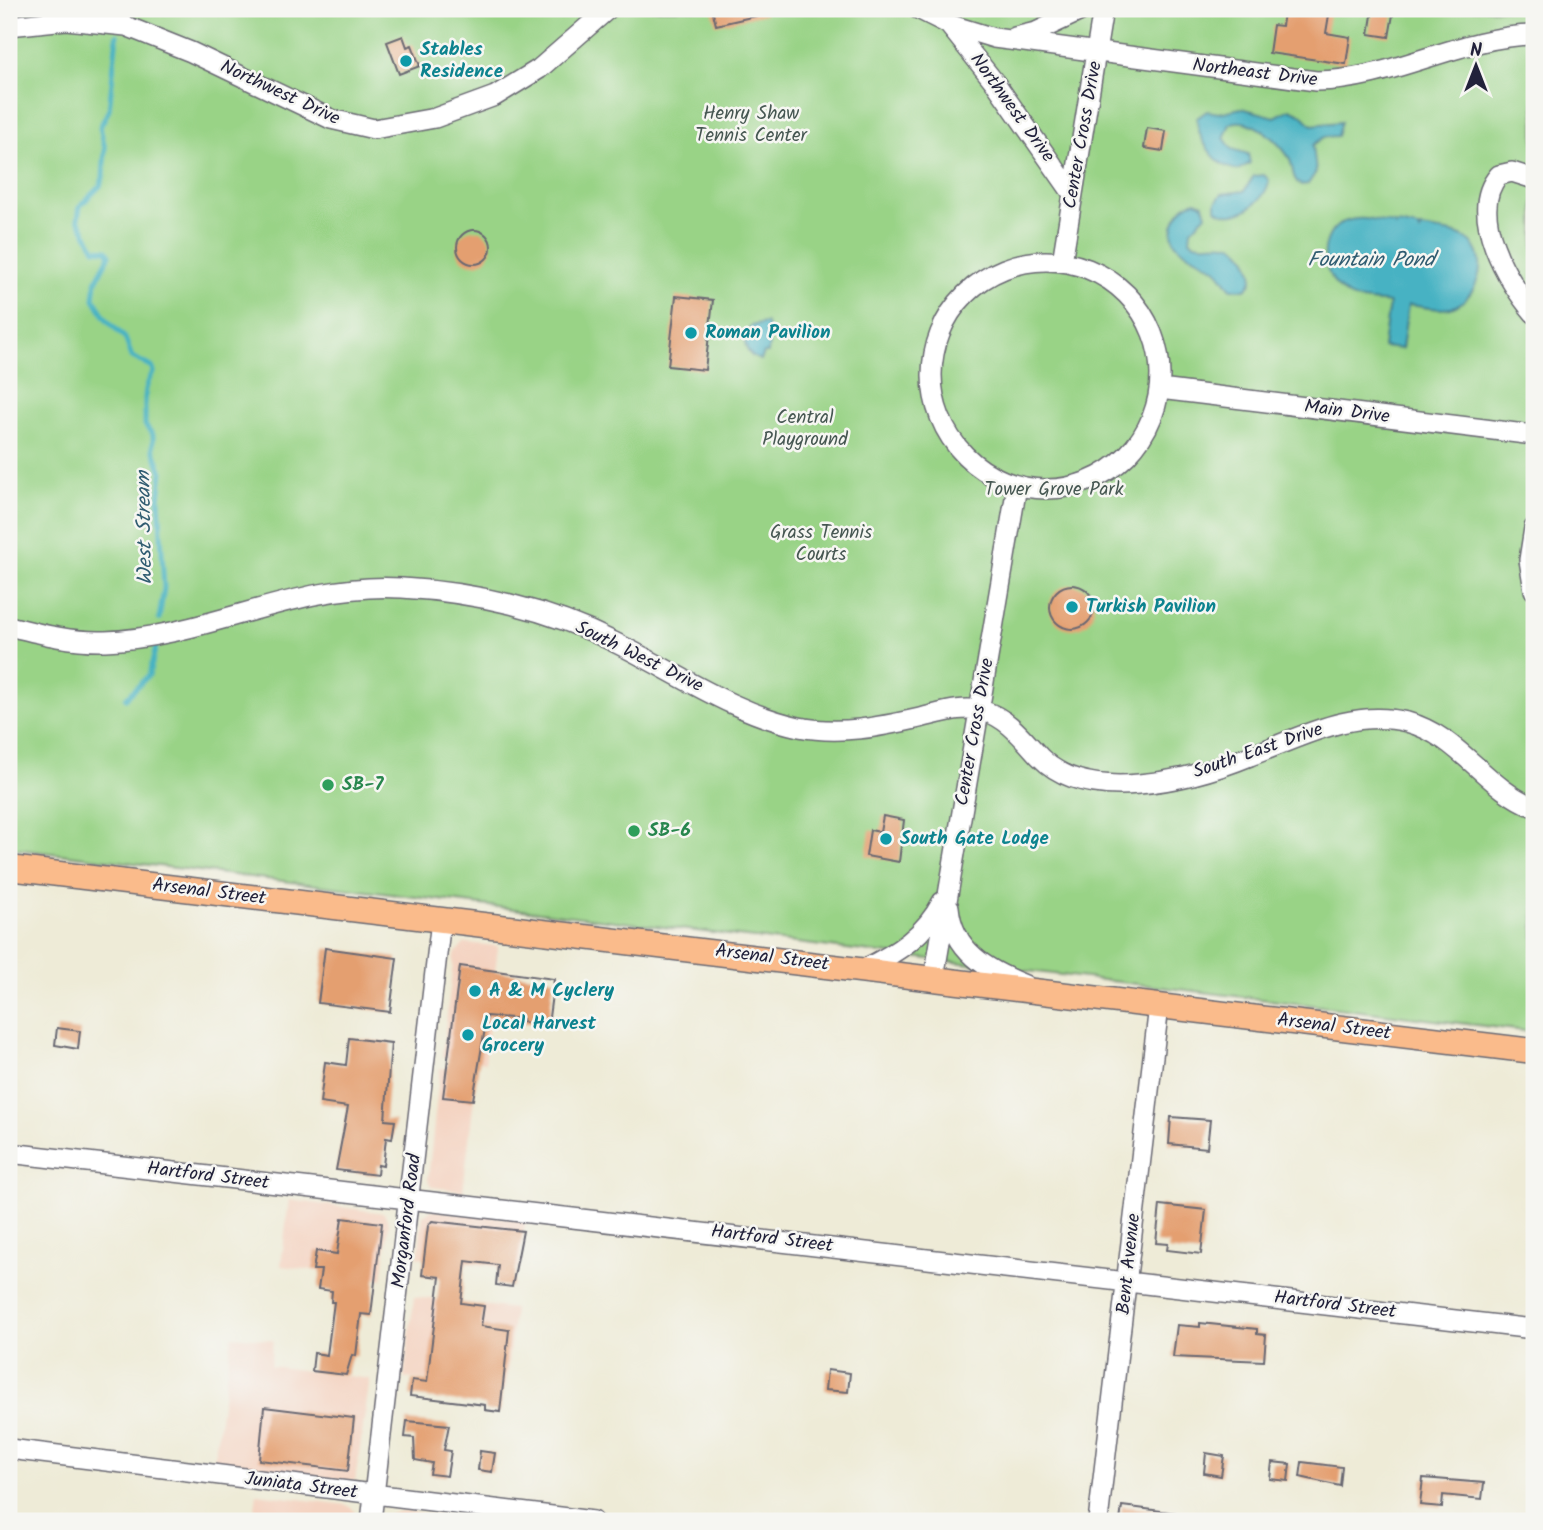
<svg xmlns="http://www.w3.org/2000/svg" width="1543" height="1530" font-family="Kalam,sans-serif">
<style>
.built{fill:#f4d3c1}
.green{fill:#99d386;stroke:#5e7a60;stroke-width:2}
.water{fill:#46b2c3;stroke:#346a7f;stroke-width:2}
.lines{fill:none;stroke-linecap:round;stroke-linejoin:round}
.stream{stroke:#46b2c3;stroke-width:5}
.building{fill:#e49f6f}
.minor-casing{stroke:#696872;stroke-width:22}
.major-casing{stroke:#696872;stroke-width:27}
.minor{stroke:#fff;stroke-width:19}
.major{stroke:#fabb8b;stroke-width:24}
.culture-dot{fill:#0f9aa8;stroke:#f6f6f2;stroke-width:2.5}
.leisure-dot{fill:#2e9e5b;stroke:#f6f6f2;stroke-width:2.5}
.labels{text-anchor:middle;dominant-baseline:central;stroke-width:5;stroke-linejoin:round;paint-order:stroke}
.culture-label{font-size:19px;font-weight:bold;fill:#0d838f;stroke:#f6f6f2;text-anchor:start}
.street-label{font-size:19px;fill:#22223b;stroke:#f6f6f2}
.park-label{font-size:19px;fill:#465752;stroke:#f6f6f2}
.leisure-label{font-size:19px;font-weight:bold;fill:#27864d;stroke:#f6f6f2;text-anchor:start}
.water-label{font-size:21px;font-style:italic;fill:#305c71;stroke:#f6f6f2}
</style>
<rect width="100%" height="100%" fill="#f6f6f2"/>
<filter id="ink" filterUnits="userSpaceOnUse"><feTurbulence type="fractalNoise" baseFrequency=".0143" numOctaves="2"/><feDisplacementMap in="SourceGraphic" scale="14" xChannelSelector="R" yChannelSelector="G"/><feConvolveMatrix kernelMatrix="1 2 1 2 8 2 1 2 1" color-interpolation-filters="sRGB"/></filter>
<filter id="wash" filterUnits="userSpaceOnUse"><feTurbulence type="fractalNoise" baseFrequency=".00686" numOctaves="4" result="noise"/><feDisplacementMap in="SourceGraphic" scale="28" xChannelSelector="R" yChannelSelector="G"/><feGaussianBlur stdDeviation="1.57" result="paint"/><feColorMatrix in="noise" values="0 0 0 0 0 0 0 0 0 0 0 0 0 0 0 0 0 1.4 0 .05"/><feComposite in="paint" operator="in"/></filter>
<g filter="url(#wash)">
<rect width="100%" height="100%" fill="#eeebd7"/>
<path class="built" d="M465,943L498,946L485,1062L442,1057L454,955Z
M440,1068L477,1072L463,1191L433,1187L428,1180Z
M289,1200L384,1213L389,1223L382,1279L281,1266Z
M432,1210L525,1220L519,1269L418,1257L423,1216Z
M414,1297L514,1309L505,1390L404,1378Z
M232,1336L273,1340L270,1366L370,1379L355,1481L213,1467Z
M257,1494L347,1505L355,1511L354,1521H253Z
M403,1511L476,1521H386L389,1514Z"/>
<path class="green" d="M9,9H1534V1032L9,848Z"/>
<path class="water" d="M1241,108L1275,117L1290,109L1301,114L1312,125L1341,122L1337,136L1324,137L1313,145L1316,172L1308,184L1301,185C1291,179 1294,169 1290,160C1282,143 1249,114 1230,124L1224,138L1232,149L1248,154L1250,163L1238,170C1216,167 1197,139 1197,118L1207,111L1219,113Z
M1264,175L1269,180C1267,201 1234,225 1216,209V202L1222,194L1244,191L1254,176Z
M1196,201L1203,204L1206,215L1191,230L1190,240C1207,254 1236,225 1251,269C1254,277 1252,284 1245,289H1231C1225,282 1222,273 1214,268C1194,254 1161,250 1176,218C1180,210 1186,203 1196,201Z
M1366,219L1395,224V227L1398,224L1419,228L1420,232L1421,228C1436,231 1457,231 1469,241C1492,259 1476,300 1451,308C1438,311 1421,306 1408,305L1402,349L1383,347L1389,303C1376,301 1356,302 1346,294C1312,270 1319,214 1366,219Z
M766,323L770,332L768,353H764L761,360C744,356 741,339 751,326Z"/>
<g class="lines">
<path class="stream" d="M122,12L124,9
M117,35L109,110L100,127L105,149L103,178L100,186L80,206L78,219L95,249L107,250L110,255L96,281L94,299L107,320L125,338L132,357L152,367L154,371C141,391 146,403 145,425L153,435V449L162,472L159,499L164,588L159,619
M126,698L149,675L156,646"/>
</g>
<g id="blocks">
<path class="building" d="M712,9H765V14L716,25Z
M1300,9H1330L1326,33L1350,37L1346,64L1269,53L1273,25L1282,26L1284,13L1300,15Z
M1373,9H1394L1389,37L1369,34Z
M403,36L407,47L412,45L420,66L399,74L387,42Z
M1147,128L1166,131L1163,151L1144,148Z
M457 247a17 17 0 1 1 34 0a17 17 0 1 1-34 0Z
M676,296L713,300L705,370L668,366Z
M1050 607a22 22 0 1 1 44 0a22 22 0 1 1-44 0Z
M883,816L904,820L899,862L866,856L870,830L880,832Z
M325,948L397,958L390,1012L318,1003Z
M460,966L554,979L548,1025L521,1022L522,1019L487,1016L473,1100L443,1097Z
M57,1028L80,1031L78,1049L55,1045Z
M349,1038L391,1043L385,1120L395,1121L392,1139L386,1138L383,1166L378,1165L377,1175L336,1170L348,1107L320,1103L325,1062L346,1065Z
M1171,1117L1210,1120L1207,1148L1169,1144Z
M1160,1205L1206,1210L1201,1254L1167,1250L1168,1244L1156,1243Z
M342,1218L382,1223L371,1315L361,1314L356,1356L352,1355L346,1375L312,1371L314,1353L327,1355L334,1302H331L332,1291L318,1289L321,1270H313L316,1251L337,1254Z
M432,1221L523,1231L512,1287L496,1285L498,1265L466,1261L461,1303L484,1306L481,1326L509,1330L500,1412L485,1410V1405L410,1396L412,1380L427,1382L440,1277L422,1275L428,1226Z
M1200,1323L1257,1329V1334L1266,1335L1264,1361L1173,1357L1177,1325L1200,1327Z
M827,1370L850,1373L848,1392L825,1390Z
M264,1407L354,1418L348,1471L259,1460Z
M407,1421L449,1425L444,1450L451,1451L447,1476L430,1474L432,1463L415,1460L414,1438L405,1437Z
M480,1451L495,1453L492,1472L478,1470Z
M1206,1453L1224,1456L1221,1476L1204,1473Z
M1272,1462L1290,1464L1288,1481L1270,1479Z
M1302,1462L1342,1467L1340,1486L1300,1477Z
M1423,1478L1484,1483L1482,1499L1443,1495L1442,1507L1420,1505Z
M1122,1506L1178,1513L1177,1521H1120Z"/>
</g>
</g>
<g filter="url(#ink)">
<use href="#blocks" fill-opacity="0" stroke="#696872" stroke-width="2"/>
<g class="lines">
<defs>
<path id="minor" d="M918,9L948,24L994,38L1316,81C1391,81 1459,36 1534,35
M949,25L996,84L1073,194
M9,26L66,20L126,26L191,52L331,119L374,129L435,118L495,96L539,69L608,9
M1015,37L1036,32L1085,9
M1534,179L1512,172L1499,175C1466,212 1508,283 1534,313
M932 375a114 114 0 1 1 228 0a114 114 0 1 1-228 0Z
M1062,262L1103,9
M1160,389L1534,435
M1534,528L1529,560L1534,590
M9,626C41,634 72,642 105,641C204,638 298,581 402,588C474,592 549,609 614,642C674,671 733,713 799,727C840,735 880,727 920,718C941,713 963,705 984,711C1008,718 1024,740 1040,757C1066,784 1105,787 1139,784C1176,781 1216,770 1250,756C1299,738 1352,708 1407,722C1460,736 1485,788 1534,807
M949,907C953,951 987,970 1025,985
M864,969C897,953 925,935 942,902
M934,978L1017,486
M9,1153L1534,1329
M9,1449L593,1521
M371,1521L441,920
M1098,1521L1159,1006"/>
<path id="major" d="M9,868L1534,1051"/>
</defs>
<use href="#minor" class="minor-casing"/>
<use href="#major" class="major-casing"/>
<use href="#minor" class="minor"/>
<use href="#major" class="major"/>
</g>
</g>
<g class="culture-dot">
<circle cx="406" cy="61" r="7"/>
<circle cx="691" cy="333" r="7"/>
<circle cx="1072" cy="607" r="7"/>
<circle cx="886" cy="839" r="7"/>
<circle cx="475" cy="991" r="7"/>
<circle cx="468" cy="1035" r="7"/>
</g>
<g class="leisure-dot">
<circle cx="328" cy="785" r="7"/>
<circle cx="634" cy="831" r="7"/>
</g>
<g class="labels">
<g class="culture-label">
<text x="420" y="50">Stables<tspan x="420" dy="22">Residence</tspan></text>
<text x="705" y="333">Roman Pavilion</text>
<text x="1086" y="607">Turkish Pavilion</text>
<text x="900" y="839">South Gate Lodge</text>
<text x="489" y="991">A &amp; M Cyclery</text>
<text x="482" y="1024">Local Harvest<tspan x="482" dy="22">Grocery</tspan></text>
</g>
<g class="street-label">
<text transform="translate(1255 73) rotate(7)">Northeast Drive</text>
<text transform="translate(280 93) rotate(25)">Northwest Drive</text>
<text transform="translate(1012 108) rotate(54)">Northwest Drive</text>
<text transform="translate(1083 135) rotate(-80)">Center Cross Drive</text>
<text transform="translate(1347 412) rotate(7)">Main Drive</text>
<text transform="translate(639 657) rotate(26)">South West Drive</text>
<text transform="translate(975 732) rotate(-80)">Center Cross Drive</text>
<text transform="translate(1258 751) rotate(-19)">South East Drive</text>
<text transform="translate(209 892) rotate(7)">Arsenal Street</text>
<text transform="translate(772 958) rotate(7)">Arsenal Street</text>
<text transform="translate(1334 1027) rotate(7)">Arsenal Street</text>
<text transform="translate(208 1176) rotate(7)">Hartford Street</text>
<text transform="translate(407 1221) rotate(-83)">Morganford Road</text>
<text transform="translate(772 1239) rotate(7)">Hartford Street</text>
<text transform="translate(1129 1264) rotate(-84)">Bent Avenue</text>
<text transform="translate(1335 1305) rotate(7)">Hartford Street</text>
<text transform="translate(301 1486) rotate(7)">Juniata Street</text>
</g>
<g class="park-label">
<text x="751" y="114">Henry Shaw<tspan x="751" dy="22">Tennis Center</tspan></text>
<text x="805" y="418">Central<tspan x="805" dy="22">Playground</tspan></text>
<text x="1054" y="490">Tower Grove Park</text>
<text x="821" y="533">Grass Tennis<tspan x="821" dy="22">Courts</tspan></text>
</g>
<g class="leisure-label">
<text x="342" y="785">SB-7</text>
<text x="648" y="831">SB-6</text>
</g>
<g class="water-label">
<text x="1371" y="260">Fountain Pond</text>
<text transform="translate(145 528) rotate(-91)">West Stream</text>
</g>
</g>
<rect width="1543" height="1530" fill="none" stroke="#f6f6f2" stroke-width="35"/>
<g transform="translate(1476 66)" stroke="#f6f6f2" stroke-width="5" paint-order="stroke">
<path d="M0-5L12 26L0 18L-12 26Z" fill="#22223b"/>
<text y="-10" font-size="19" font-weight="bold" text-anchor="middle" fill="#22223b">N</text>
</g>
</svg>
